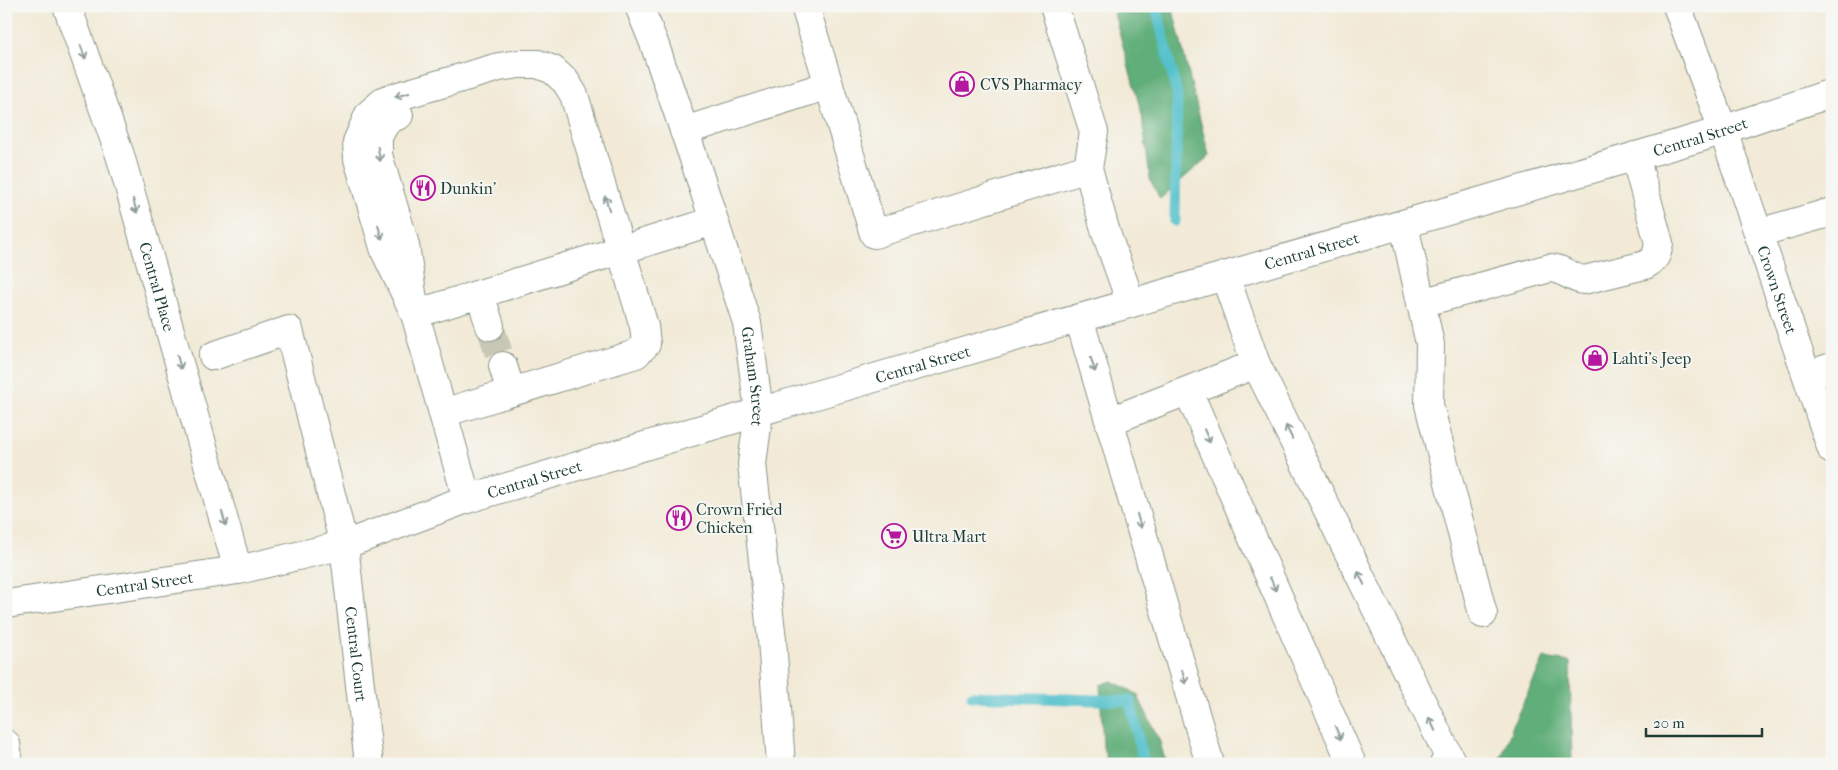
<svg xmlns="http://www.w3.org/2000/svg" width="1838" height="770" font-family="'IM FELL French Canon',serif">
<style>
.forest{fill:#60ae79;stroke:#407656}
.lines{fill:none;stroke-linecap:round;stroke-linejoin:round}
.stream{stroke:#54c1cc;stroke-width:11}
.minor-tunnel{stroke:#c8c7b6;stroke-width:28;stroke-dasharray:28 14;stroke-linecap:butt}
.minor-casing{stroke:#889486;stroke-width:30}
.major-casing{stroke:#889486;stroke-width:30}
.minor{stroke:#fff;stroke-width:28}
.major{stroke:#fff;stroke-width:28}
.oneway{stroke:#8f9e9a}
.labels{text-anchor:middle;dominant-baseline:central;stroke-width:4;stroke-linejoin:round;paint-order:stroke}
.poi-label{font-size:16px;fill:#1f3d34;stroke:#f6f6f2;text-anchor:start}
.street-label{font-size:16px;fill:#1f3d34;stroke:#f6f6f2}
</style>
<rect width="100%" height="100%" fill="#f6f6f2"/>
<filter id="ink" filterUnits="userSpaceOnUse"><feTurbulence type="fractalNoise" baseFrequency=".02" numOctaves="2"/><feDisplacementMap in="SourceGraphic" scale="10" xChannelSelector="R" yChannelSelector="G"/><feConvolveMatrix kernelMatrix="1 2 1 2 8 2 1 2 1" color-interpolation-filters="sRGB"/></filter>
<filter id="wash" filterUnits="userSpaceOnUse"><feTurbulence type="fractalNoise" baseFrequency=".0096" numOctaves="4" result="noise"/><feDisplacementMap in="SourceGraphic" scale="20" xChannelSelector="R" yChannelSelector="G"/><feGaussianBlur stdDeviation="1.12" result="paint"/><feColorMatrix in="noise" values="0 0 0 0 0 0 0 0 0 0 0 0 0 0 0 0 0 1.4 0 .05"/><feComposite in="paint" operator="in"/></filter>
<g filter="url(#wash)">
<rect width="100%" height="100%" fill="#f2ead7"/>
<path class="forest" d="M1112,6H1172L1209,156L1160,199L1150,179L1142,115Z
M1544,658L1570,662L1572,764H1499L1515,720Z
M1112,681L1137,694L1160,742L1166,764H1108L1103,747L1100,685Z"/>
<g class="lines">
<path class="stream" d="M1156,6L1177,94L1175,221
M972,696L1130,701L1144,764"/>
</g>
</g>
<g filter="url(#ink)">
<g class="lines">
<path class="minor-tunnel" d="M490,326L503,366"/>
<defs>
<g id="minor">
<path id="s1" d="M67,6L120,155L238,570"/>
<path id="s2" d="M639,6L654,43L694,159L747,323L759,411L752,464L772,640L781,764"/>
<path d="M805,6L874,234L1088,168"/>
<path d="M1054,6L1094,132L1088,168L1106,233L1131,303"/>
<path id="s3" d="M1677,6L1723,130L1832,450"/>
<path d="M399,115L388,120L383,127L378,137V155L405,245L415,314L467,499"/>
<path d="M684,131L829,85"/>
<path d="M1404,225L1430,344L1429,405L1483,614"/>
<path d="M1758,233L1832,212"/>
<path d="M1225,276L1256,364L1451,761L1444,764"/>
<path d="M480,294L490,326"/>
<path d="M1421,303L1550,268C1563,268 1572,279 1584,280L1645,265C1656,259 1657,255 1659,243L1635,156"/>
<path d="M415,314L385,251L358,159L357,142L369,114L385,100L499,67L519,64H538L553,70L566,82L574,95L644,326L646,344L636,354L443,413"/>
<path d="M415,314L714,221"/>
<path d="M1079,318L1210,764"/>
<path id="s4" d="M213,356L289,330L344,545L369,764"/>
<path d="M503,366L511,392"/>
<path d="M1807,375L1832,367"/>
<path d="M1188,391L1352,764"/>
<path d="M1110,421L1256,364"/>
<path d="M6,744L9,764"/>
</g>
<g id="major">
<path id="s5" d="M6,604L238,570L344,545L467,499L792,402L1705,136L1832,93"/>
</g>
</defs>
<use href="#minor" class="minor-casing"/>
<use href="#major" class="major-casing"/>
<use href="#minor" class="minor"/>
<use href="#major" class="major"/>
</g>
<defs><path id="oneway-shaft" d="M-6 0H5M1.5-3L5.5 0L1.5 3" fill="none" stroke-width="1.6" stroke-linecap="round" stroke-linejoin="round" transform="scale(1.25)"/></defs>
<g class="oneway">
<use href="#oneway-shaft" transform="translate(83 52) rotate(70)"/>
<use href="#oneway-shaft" transform="translate(402 95) rotate(164)"/>
<use href="#oneway-shaft" transform="translate(379 154) rotate(79)"/>
<use href="#oneway-shaft" transform="translate(607 203) rotate(-107)"/>
<use href="#oneway-shaft" transform="translate(135 206) rotate(74)"/>
<use href="#oneway-shaft" transform="translate(380 232) rotate(74)"/>
<use href="#oneway-shaft" transform="translate(179 362) rotate(74)"/>
<use href="#oneway-shaft" transform="translate(1093 365) rotate(73)"/>
<use href="#oneway-shaft" transform="translate(1289 432) rotate(-116)"/>
<use href="#oneway-shaft" transform="translate(1207 436) rotate(66)"/>
<use href="#oneway-shaft" transform="translate(224 519) rotate(74)"/>
<use href="#oneway-shaft" transform="translate(1139 521) rotate(74)"/>
<use href="#oneway-shaft" transform="translate(1361 578) rotate(-116)"/>
<use href="#oneway-shaft" transform="translate(1273 584) rotate(66)"/>
<use href="#oneway-shaft" transform="translate(1184 677) rotate(74)"/>
<use href="#oneway-shaft" transform="translate(1432 724) rotate(-116)"/>
<use href="#oneway-shaft" transform="translate(1338 733) rotate(66)"/>
</g>
</g>
<defs>
<symbol id="shop-ring" viewBox="-11 -11 22 22"><circle r="9.5" fill="#f6f6f2" stroke="#b5179e" stroke-width="1.5"/><path d="M-5-2.5h2.3a2.7 3.5 0 0 1 5.4 0H5L5.5 6h-11ZM-1.5-2.5h3a1.5 2.3 0 0 0-3 0Z" fill="#b5179e"/></symbol>
<symbol id="restaurant-ring" viewBox="-11 -11 22 22"><circle r="9.5" fill="#f6f6f2" stroke="#b5179e" stroke-width="1.5"/><path d="M-5-6h1v4h1v-4h1v4h1v-4h1v5L-1.5 .5V6h-2V.5L-5-1ZM5-6V6H3V1.5H1.5Q1.5-4 5-6Z" fill="#b5179e"/></symbol>
<symbol id="supermarket-ring" viewBox="-11 -11 22 22"><circle r="9.5" fill="#f6f6f2" stroke="#b5179e" stroke-width="1.5"/><path d="M-6-5.5h2.5l.6 2H6L4.5 2H-2.5L-4.4-4H-6ZM-1.5 3.2a1.3 1.3 0 1 0 .1 0ZM3 3.2a1.3 1.3 0 1 0 .1 0Z" fill="#b5179e"/></symbol>
</defs>
<g fill-rule="evenodd">
<use href="#shop-ring" x="948" y="70" width="28" height="28"/>
<use href="#restaurant-ring" x="409" y="174" width="28" height="28"/>
<use href="#shop-ring" x="1581" y="344" width="28" height="28"/>
<use href="#restaurant-ring" x="665" y="504" width="28" height="28"/>
<use href="#supermarket-ring" x="880" y="522" width="28" height="28"/>
</g>
<g class="labels">
<g class="poi-label">
<text x="980" y="84">CVS Pharmacy</text>
<text x="440" y="188">Dunkin'</text>
<text x="1612" y="358">Lahti's Jeep</text>
<text x="696" y="509">Crown Fried<tspan x="696" dy="18">Chicken</tspan></text>
<text x="912" y="536">Ultra Mart</text>
</g>
<g class="street-label">
<text stroke="none"><textPath href="#s5" startOffset="1760">Central Street</textPath></text>
<text stroke="none"><textPath href="#s5" startOffset="1355">Central Street</textPath></text>
<text stroke="none"><textPath href="#s1" startOffset="295">Central Place</textPath></text>
<text stroke="none"><textPath href="#s3" startOffset="301">Crown Street</textPath></text>
<text stroke="none"><textPath href="#s5" startOffset="950">Central Street</textPath></text>
<text stroke="none"><textPath href="#s2" startOffset="389">Graham Street</textPath></text>
<text stroke="none"><textPath href="#s5" startOffset="545">Central Street</textPath></text>
<text stroke="none"><textPath href="#s5" startOffset="140">Central Street</textPath></text>
<text stroke="none"><textPath href="#s4" startOffset="412">Central Court</textPath></text>
</g>
</g>
<rect width="1838" height="770" fill="none" stroke="#f6f6f2" stroke-width="25"/>
<path d="M1646 728v8h116v-8" fill="none" stroke="#1f3d34" stroke-width="2.5"/>
<text x="1653" y="728" font-size="15" fill="#1f3d34" stroke="#f6f6f2" stroke-width="4" paint-order="stroke">20 m</text>
</svg>
